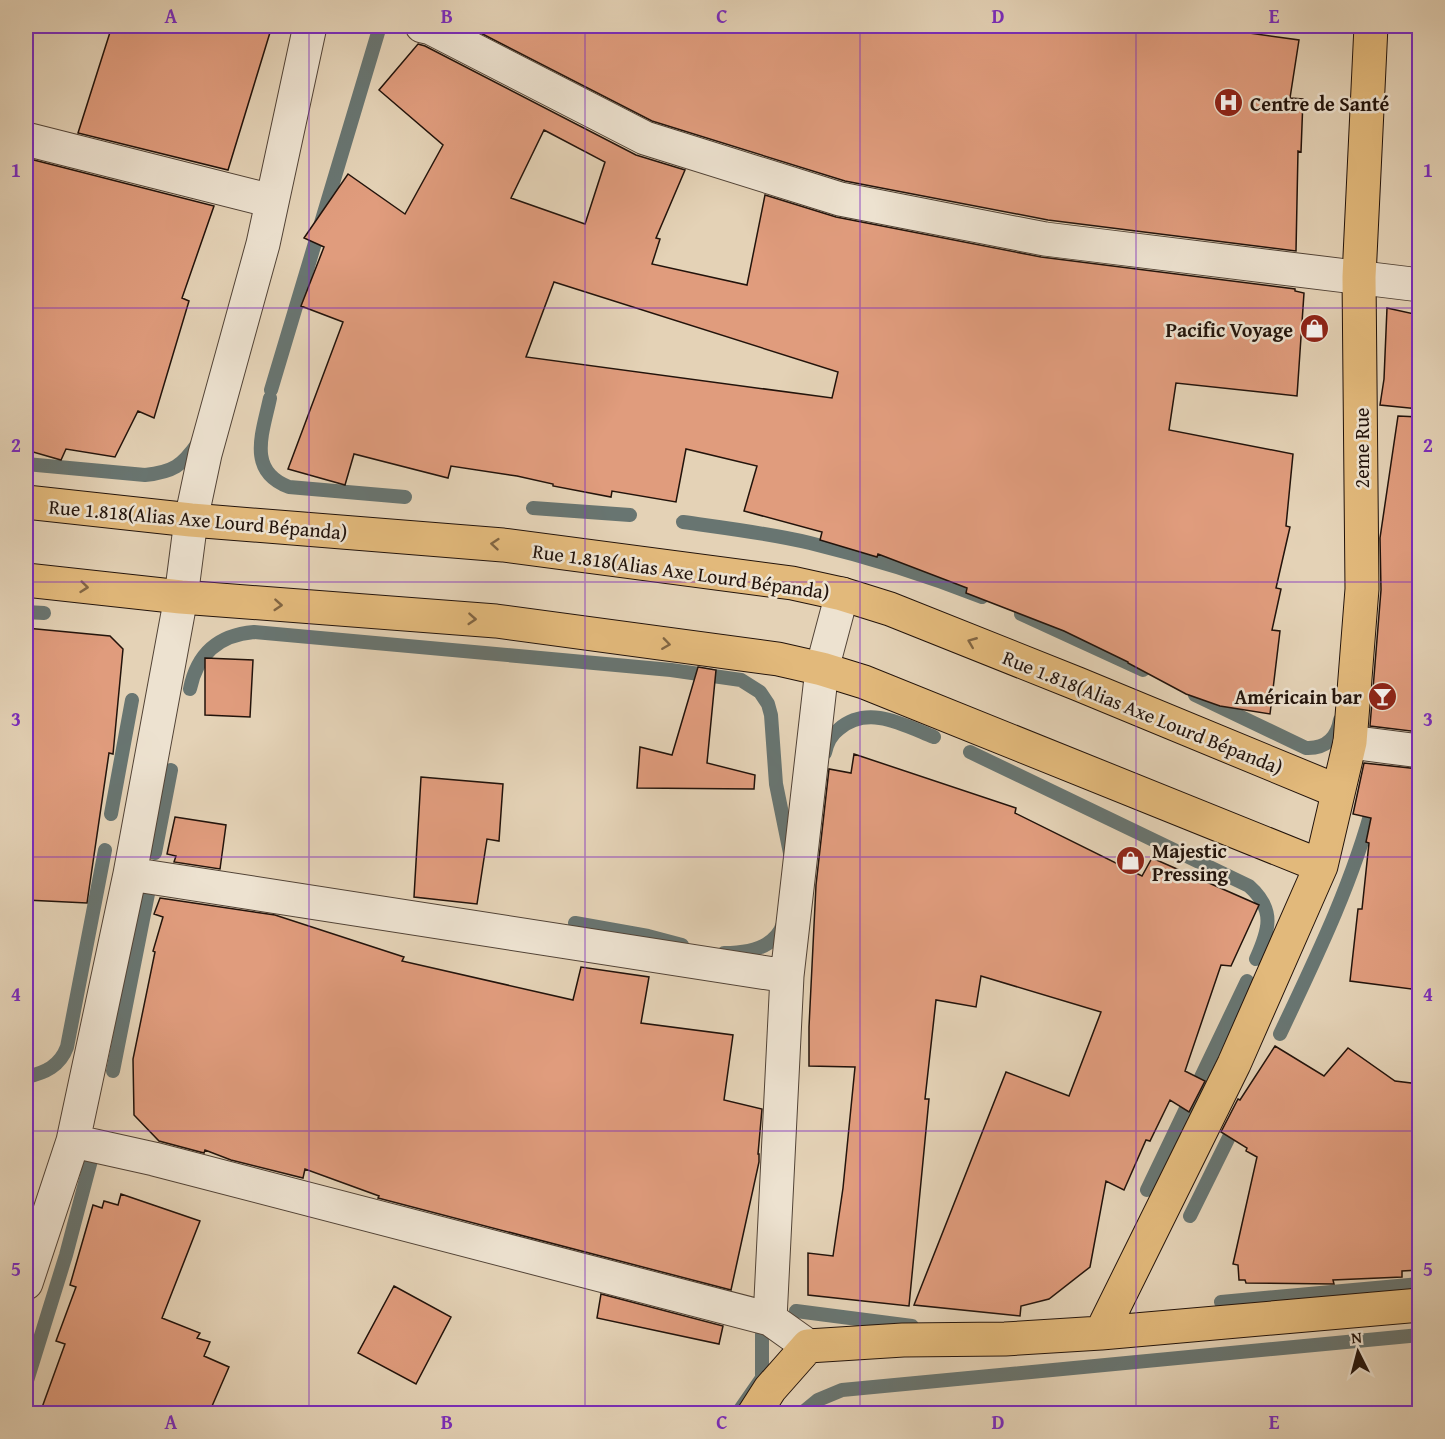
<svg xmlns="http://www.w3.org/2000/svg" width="1445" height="1439" font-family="'Gentium Book Plus',serif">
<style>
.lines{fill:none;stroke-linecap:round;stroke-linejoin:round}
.stream{stroke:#687571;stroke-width:14}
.building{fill:#e09c7d;stroke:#22130b;stroke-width:1.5;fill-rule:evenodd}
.minor-casing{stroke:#524336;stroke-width:35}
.major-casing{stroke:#22130b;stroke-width:35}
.minor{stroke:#ede2d0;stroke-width:33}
.major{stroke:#e2b97b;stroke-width:33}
.oneway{stroke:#826643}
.grid{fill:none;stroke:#7b2cbf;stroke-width:1.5;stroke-opacity:0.55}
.labels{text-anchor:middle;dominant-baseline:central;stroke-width:5;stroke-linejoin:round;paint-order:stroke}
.poi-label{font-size:20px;font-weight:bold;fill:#22130b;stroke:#ede2d0;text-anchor:start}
.street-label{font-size:20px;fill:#22130b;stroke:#ede2d0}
.neatline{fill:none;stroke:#7b2cbf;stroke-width:2}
.grid-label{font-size:20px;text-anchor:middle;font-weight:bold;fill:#7b2cbf}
</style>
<rect width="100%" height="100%" fill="#e4d2b6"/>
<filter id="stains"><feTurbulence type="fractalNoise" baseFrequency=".00333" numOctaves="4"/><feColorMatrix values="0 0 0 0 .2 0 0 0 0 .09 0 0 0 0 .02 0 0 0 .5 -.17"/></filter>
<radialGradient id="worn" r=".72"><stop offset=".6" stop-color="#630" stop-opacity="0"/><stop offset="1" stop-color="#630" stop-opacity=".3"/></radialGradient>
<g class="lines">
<path class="stream" d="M271,390L380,26
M270,398C263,432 246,471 289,487L405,497
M1419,405L1420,381
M26,464L145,475C173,472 182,466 198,443
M533,508L630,515
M683,522C725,528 768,533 810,543C868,557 926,575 982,597
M26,612L44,613
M1021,614L1143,670
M190,689C197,654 218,635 254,632L671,670L741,680L760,692L768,704L771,715L776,784L790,853
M1195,695L1306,748C1325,749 1337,738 1340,720
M970,752L1249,886C1276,910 1269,930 1256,959
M825,753C827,743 831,735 839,729C868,704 904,725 934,737
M111,814L132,700
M155,853L171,770
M575,923L648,936L682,945
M724,953C747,953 775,949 783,924
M1280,1034C1316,958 1353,882 1374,801
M113,1071L149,889
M26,1077C45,1073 60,1066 67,1047L105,850
M1147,1190L1247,981
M1190,1216L1237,1121
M1221,1302L1420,1284
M796,1311L912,1326
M26,1384L66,1255L94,1149
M737,1414L762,1378V1334
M801,1414L818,1400L842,1390L1420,1335"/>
</g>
<path class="building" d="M112,26H272L228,170L78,133Z
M467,26H1200L1299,40L1290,98L1303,99L1301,152L1298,151L1296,251L1048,220L845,181L652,121Z
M418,44L425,46L636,155L685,170L656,238L660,239L652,264L747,285L765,195L836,217L1041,257L1295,289V291L1304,293L1297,396L1176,383L1169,430L1293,454L1286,526L1290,527L1276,588L1281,589L1272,630L1280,631L1270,714L1220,706L1186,694L1128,663V662L1064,631L966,593L967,588L878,554L877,557L820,540L822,532L744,511L757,466L686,449L676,502L612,491L611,497L553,486V484L517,476L451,466L448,478L354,454L345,485L288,469L343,322L301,306L324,247L304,238L348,174L405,214L443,145L379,90ZM544,130L605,162L585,224L511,198ZM554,282L838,372L832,398L526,357Z
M26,158L214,206L182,298L189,301L154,418L138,411L115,457L66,449L61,460L26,450Z
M1387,308L1419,315V409L1380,405L1384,379Z
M1398,416L1419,417V732L1370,726L1381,590L1380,538Z
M26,628L110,636L123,649L113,754L109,753L87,903L26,900Z
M205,658L253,660L250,717L205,715Z
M698,667L716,670L707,763L755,775L754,789L637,788L640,747L672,755Z
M854,754L1016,808L1015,813L1142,876L1152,858L1259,905L1231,966L1221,965L1185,1071L1205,1081L1189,1112L1170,1100L1150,1141L1146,1140L1124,1190L1106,1181L1090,1267L1049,1299L1021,1306L1020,1316L914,1305L1006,1072L1069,1096L1101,1012L981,976L976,1007L936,1000L925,1099H929L909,1306L808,1295V1253L833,1256L843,1188L855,1067L809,1066V1027L816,885L829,769L851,773Z
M1364,763L1419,769V990L1350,981L1358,909H1362L1369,843L1366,842L1371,818L1353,814Z
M421,777L503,784L499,841L487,839L477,904L414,897Z
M175,817L226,825L220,869L174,862L176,856L167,854Z
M160,898L275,915L404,957L402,961L573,1000L581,967L649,977L641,1023L733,1035L724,1100L762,1109L758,1154H759V1162L731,1290L378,1198L379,1196L305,1169L303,1178L231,1160L205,1150L204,1153L159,1141L134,1115L133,1059L155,952L153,951L163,917L154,914Z
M1275,1046L1324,1076L1348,1048L1395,1081L1419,1084V1270L1402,1271V1277L1333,1280L1334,1284L1246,1283L1245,1280H1239L1238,1265L1233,1264L1257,1157L1246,1151L1247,1148L1221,1132L1238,1099L1240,1100Z
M121,1194L200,1221L162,1318L200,1333L197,1338L210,1342L204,1356L229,1367L209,1413H40L65,1344L56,1341L76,1287L70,1285L93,1205L102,1208L104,1201L118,1205Z
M394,1286L451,1317L416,1384L358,1353Z
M601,1294L723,1326L719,1344L597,1318Z"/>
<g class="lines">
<defs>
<path id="minor" d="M422,26L431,28L645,138L840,199L1045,239L1420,285
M26,139L272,201
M1350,742L1420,751
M130,874L787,976
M73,1141L154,1159L770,1319L808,1346
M26,1283L73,1141L130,874L181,597L191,520L205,454L263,244L310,26
M770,1319L787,976L822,669L842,594"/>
<path id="major" d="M26,502L191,520L503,545L792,583L842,594L890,609L1078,684L1337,791
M26,580L181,597L496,621L778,659L822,669L864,682L1321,866
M1101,1333L1234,1064L1321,866L1350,742L1362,589L1359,277L1371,26
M754,1414L770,1389L808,1346L903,1340L1005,1339L1101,1333L1420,1305"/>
</defs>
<use href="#minor" class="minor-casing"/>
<use href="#major" class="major-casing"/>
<use href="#minor" class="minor"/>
<use href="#major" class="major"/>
</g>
<defs><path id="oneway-chevron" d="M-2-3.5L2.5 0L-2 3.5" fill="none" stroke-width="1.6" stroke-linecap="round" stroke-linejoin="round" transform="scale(1.5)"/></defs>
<g class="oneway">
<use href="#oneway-chevron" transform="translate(495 544) rotate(-175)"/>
<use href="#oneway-chevron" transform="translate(84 587) rotate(6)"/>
<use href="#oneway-chevron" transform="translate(278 605) rotate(4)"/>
<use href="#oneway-chevron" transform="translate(472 619) rotate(4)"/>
<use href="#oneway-chevron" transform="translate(972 642) rotate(-158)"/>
<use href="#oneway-chevron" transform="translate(666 644) rotate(8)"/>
</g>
<path class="grid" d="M309,26V1414M585,26V1414M860,26V1414M1136,26V1414M26,308H1420M26,582H1420M26,857H1420M26,1131H1420"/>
<defs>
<symbol id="hospital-disc" viewBox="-11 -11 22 22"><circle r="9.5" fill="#8f2418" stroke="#ede2d0"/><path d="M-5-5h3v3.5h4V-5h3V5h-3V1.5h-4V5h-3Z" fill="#fff"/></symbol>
<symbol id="shop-disc" viewBox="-11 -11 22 22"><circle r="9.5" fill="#8f2418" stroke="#ede2d0"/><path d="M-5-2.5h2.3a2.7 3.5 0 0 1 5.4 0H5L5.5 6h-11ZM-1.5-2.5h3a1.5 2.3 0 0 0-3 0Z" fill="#fff"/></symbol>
<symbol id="bar-disc" viewBox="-11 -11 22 22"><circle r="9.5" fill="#8f2418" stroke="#ede2d0"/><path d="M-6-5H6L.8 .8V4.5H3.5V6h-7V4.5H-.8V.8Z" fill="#fff"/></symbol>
</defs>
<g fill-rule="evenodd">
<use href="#hospital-disc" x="1212" y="86" width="33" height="33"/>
<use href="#shop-disc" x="1298" y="312" width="33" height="33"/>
<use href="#bar-disc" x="1366" y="680" width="33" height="33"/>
<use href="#shop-disc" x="1114" y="844" width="33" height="33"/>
</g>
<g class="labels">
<g class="poi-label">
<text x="1250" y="103">Centre de Santé</text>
<text x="1293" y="329" text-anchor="end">Pacific Voyage</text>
<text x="1362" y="696" text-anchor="end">Américain bar</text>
<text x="1152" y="850">Majestic<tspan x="1152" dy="23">Pressing</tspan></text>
</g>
<g class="street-label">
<text transform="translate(1361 448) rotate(-90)">2eme Rue</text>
<text transform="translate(198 519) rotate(5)">Rue 1.818(Alias Axe Lourd Bépanda)</text>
<text transform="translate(681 571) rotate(8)">Rue 1.818(Alias Axe Lourd Bépanda)</text>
<text transform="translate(1143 712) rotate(22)">Rue 1.818(Alias Axe Lourd Bépanda)</text>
</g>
</g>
<rect width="1445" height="1439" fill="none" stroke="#e4d2b6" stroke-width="66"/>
<g transform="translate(1358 1352) rotate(354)" stroke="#ede2d0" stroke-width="4.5" paint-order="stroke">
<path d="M0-4.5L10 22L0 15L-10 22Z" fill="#22130b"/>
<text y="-9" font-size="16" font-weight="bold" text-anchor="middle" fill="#22130b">N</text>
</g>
<rect x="33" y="33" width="1379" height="1373" class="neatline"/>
<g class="grid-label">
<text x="171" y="23">A</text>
<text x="447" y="23">B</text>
<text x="722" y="23">C</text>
<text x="998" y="23">D</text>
<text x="1274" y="23">E</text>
<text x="16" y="177">1</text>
<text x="1428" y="177">1</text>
<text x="16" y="452">2</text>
<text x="1428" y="452">2</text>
<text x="16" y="726">3</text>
<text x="1428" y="726">3</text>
<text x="16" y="1001">4</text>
<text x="1428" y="1001">4</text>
<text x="16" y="1276">5</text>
<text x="1428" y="1276">5</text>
<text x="171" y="1429">A</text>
<text x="447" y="1429">B</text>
<text x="722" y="1429">C</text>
<text x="998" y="1429">D</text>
<text x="1274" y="1429">E</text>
</g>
<rect width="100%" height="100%" filter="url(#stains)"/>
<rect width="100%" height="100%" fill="url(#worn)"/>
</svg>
